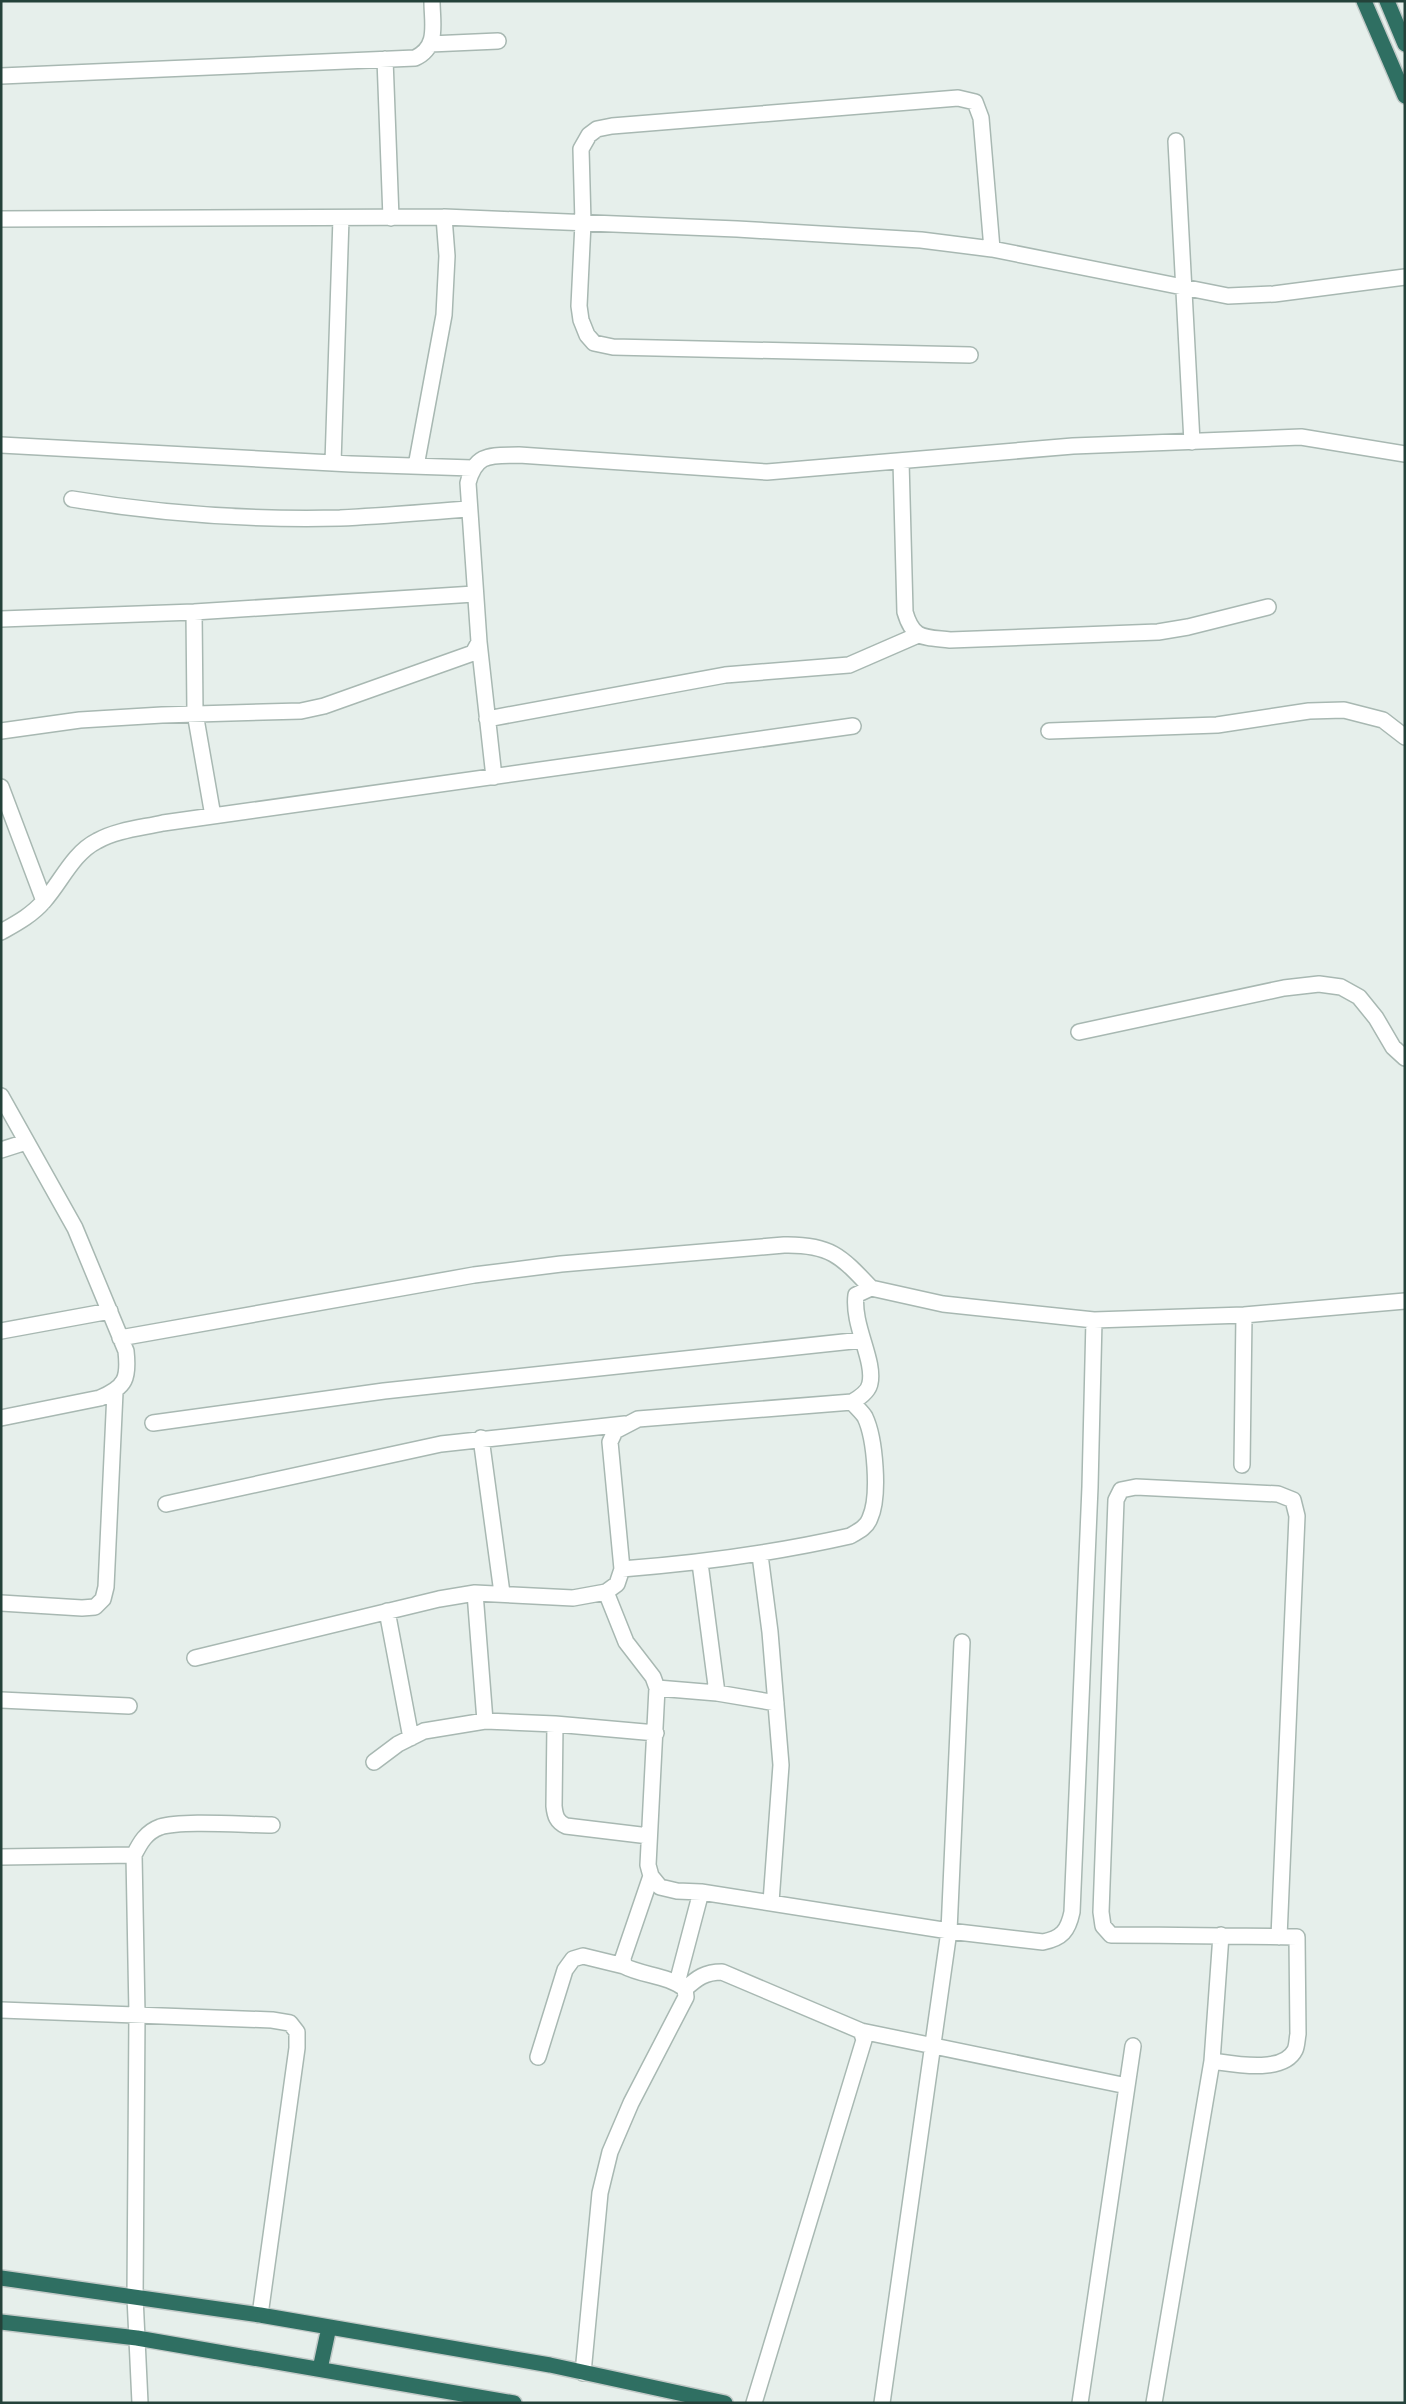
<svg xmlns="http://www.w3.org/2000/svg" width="1406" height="2404" font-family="'IBM Plex Sans',sans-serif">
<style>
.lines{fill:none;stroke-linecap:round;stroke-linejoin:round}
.minor-casing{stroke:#a8b8b2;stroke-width:18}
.highway-casing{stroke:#c2cac8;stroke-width:18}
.minor{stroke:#fff;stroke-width:15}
.highway{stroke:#2f6f62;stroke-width:15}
</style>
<rect width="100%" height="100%" fill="#e6efeb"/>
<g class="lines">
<defs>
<path id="minor" d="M430,44L498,41
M385,59L391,218
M1,76L415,58C439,47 432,24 432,1
M1176,141L1192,442
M1,219L444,217L737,229L921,240L992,249L1228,296L1274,294L1405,277
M970,355L613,347L594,343L587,335L581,320L579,306L583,223L581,149L589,135L597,129L612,126L958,98L975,102L981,118L992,249
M1,445L351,464L472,468
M901,461L905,612C913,640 924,637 950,640L1158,632L1188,627L1268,607
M333,463L341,218
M416,466L444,315L447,256L444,217
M72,499C161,514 251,520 340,518C383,516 426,512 469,509
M194,612L195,713L213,816
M1,619L194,612L474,594
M479,642L494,777
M487,719L725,675L849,665L918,635
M1,731L80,720L162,715L301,711L324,706L473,653L479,642L468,483C476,452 491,456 519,455L767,472L1073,446L1301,437L1405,454
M1049,731L1217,725L1309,711L1344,710L1383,720L1405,737
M1,787L44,901
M1,932C17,923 32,915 44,901C61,882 73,853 97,841C117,830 141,828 163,823L853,726
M1079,1032L1284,988L1319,984L1341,987L1359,997L1376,1018L1393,1047L1405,1058
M1,1096L75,1228L126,1351C129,1378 126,1387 100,1398L1,1418
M1,1150L26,1142
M1,1331L110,1311
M120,1338L474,1275L561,1264L784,1245C830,1244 841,1256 871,1288
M153,1423L384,1391L862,1340
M481,1438L502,1593
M1242,1465L1244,1315
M166,1504L441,1444L625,1424
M760,1555L770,1632L781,1765L771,1902
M700,1563L717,1693
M622,1569C700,1563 775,1553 850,1536C859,1531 867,1527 870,1518C880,1496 875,1438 865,1417C862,1412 856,1407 852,1402
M606,1592L626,1642L653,1677L657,1688L648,1865L651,1876L660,1887L677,1891L701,1892L949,1931L1043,1942C1062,1938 1068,1931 1072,1912L1090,1487L1094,1320
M475,1593L485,1721
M1,1603L82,1608L95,1607L103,1599L106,1587L115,1392
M387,1611L411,1738
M195,1658L439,1599L475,1593L573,1598L606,1592L617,1584L622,1569L610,1442L615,1431L638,1419L852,1402C859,1398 869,1391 870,1383C875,1360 852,1325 856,1295L871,1288L943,1304L1094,1320L1244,1315L1405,1301
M657,1688L717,1693L776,1703
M1,1700L129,1706
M555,1724L554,1806C555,1816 557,1822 566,1826L649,1836
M374,1762L398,1744L424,1731L485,1721L555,1724L656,1733
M1,1857L134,1855
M1221,1935L1212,2061C1234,2064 1283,2074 1295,2050C1297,2046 1297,2039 1298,2034L1297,1937C1235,1936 1173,1935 1111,1935L1103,1926L1101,1912L1116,1500L1121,1490L1136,1487L1278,1494L1293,1500L1297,1516L1279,1937
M677,1983L701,1892
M685,1989C697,1978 705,1972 722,1972L861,2031L864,2040L754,2403
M1,2010L272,2020L290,2023L297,2032V2048L260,2315
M861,2031L1127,2086
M538,2057L565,1970L573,1959L583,1956L624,1966
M583,2373L600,2193L610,2152L631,2103L686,1997L685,1989C668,1975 643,1976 624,1966L623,1958L651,1876
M140,2403L135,2297L137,2014L134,1855C140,1843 146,1832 160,1827C182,1820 245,1825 272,1825
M882,2403L949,1931L962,1642
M1080,2403L1133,2046
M1154,2403L1212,2061"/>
<path id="highway" d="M1364,1L1405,96
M1387,1L1405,44
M1,2278L260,2315L550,2365L725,2403
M1,2322L137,2338L514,2403
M320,2369L329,2327"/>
</defs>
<use href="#minor" class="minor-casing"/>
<use href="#highway" class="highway-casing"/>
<use href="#minor" class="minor"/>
<use href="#highway" class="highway"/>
</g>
<rect width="1406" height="2404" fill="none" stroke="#24423a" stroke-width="5"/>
</svg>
